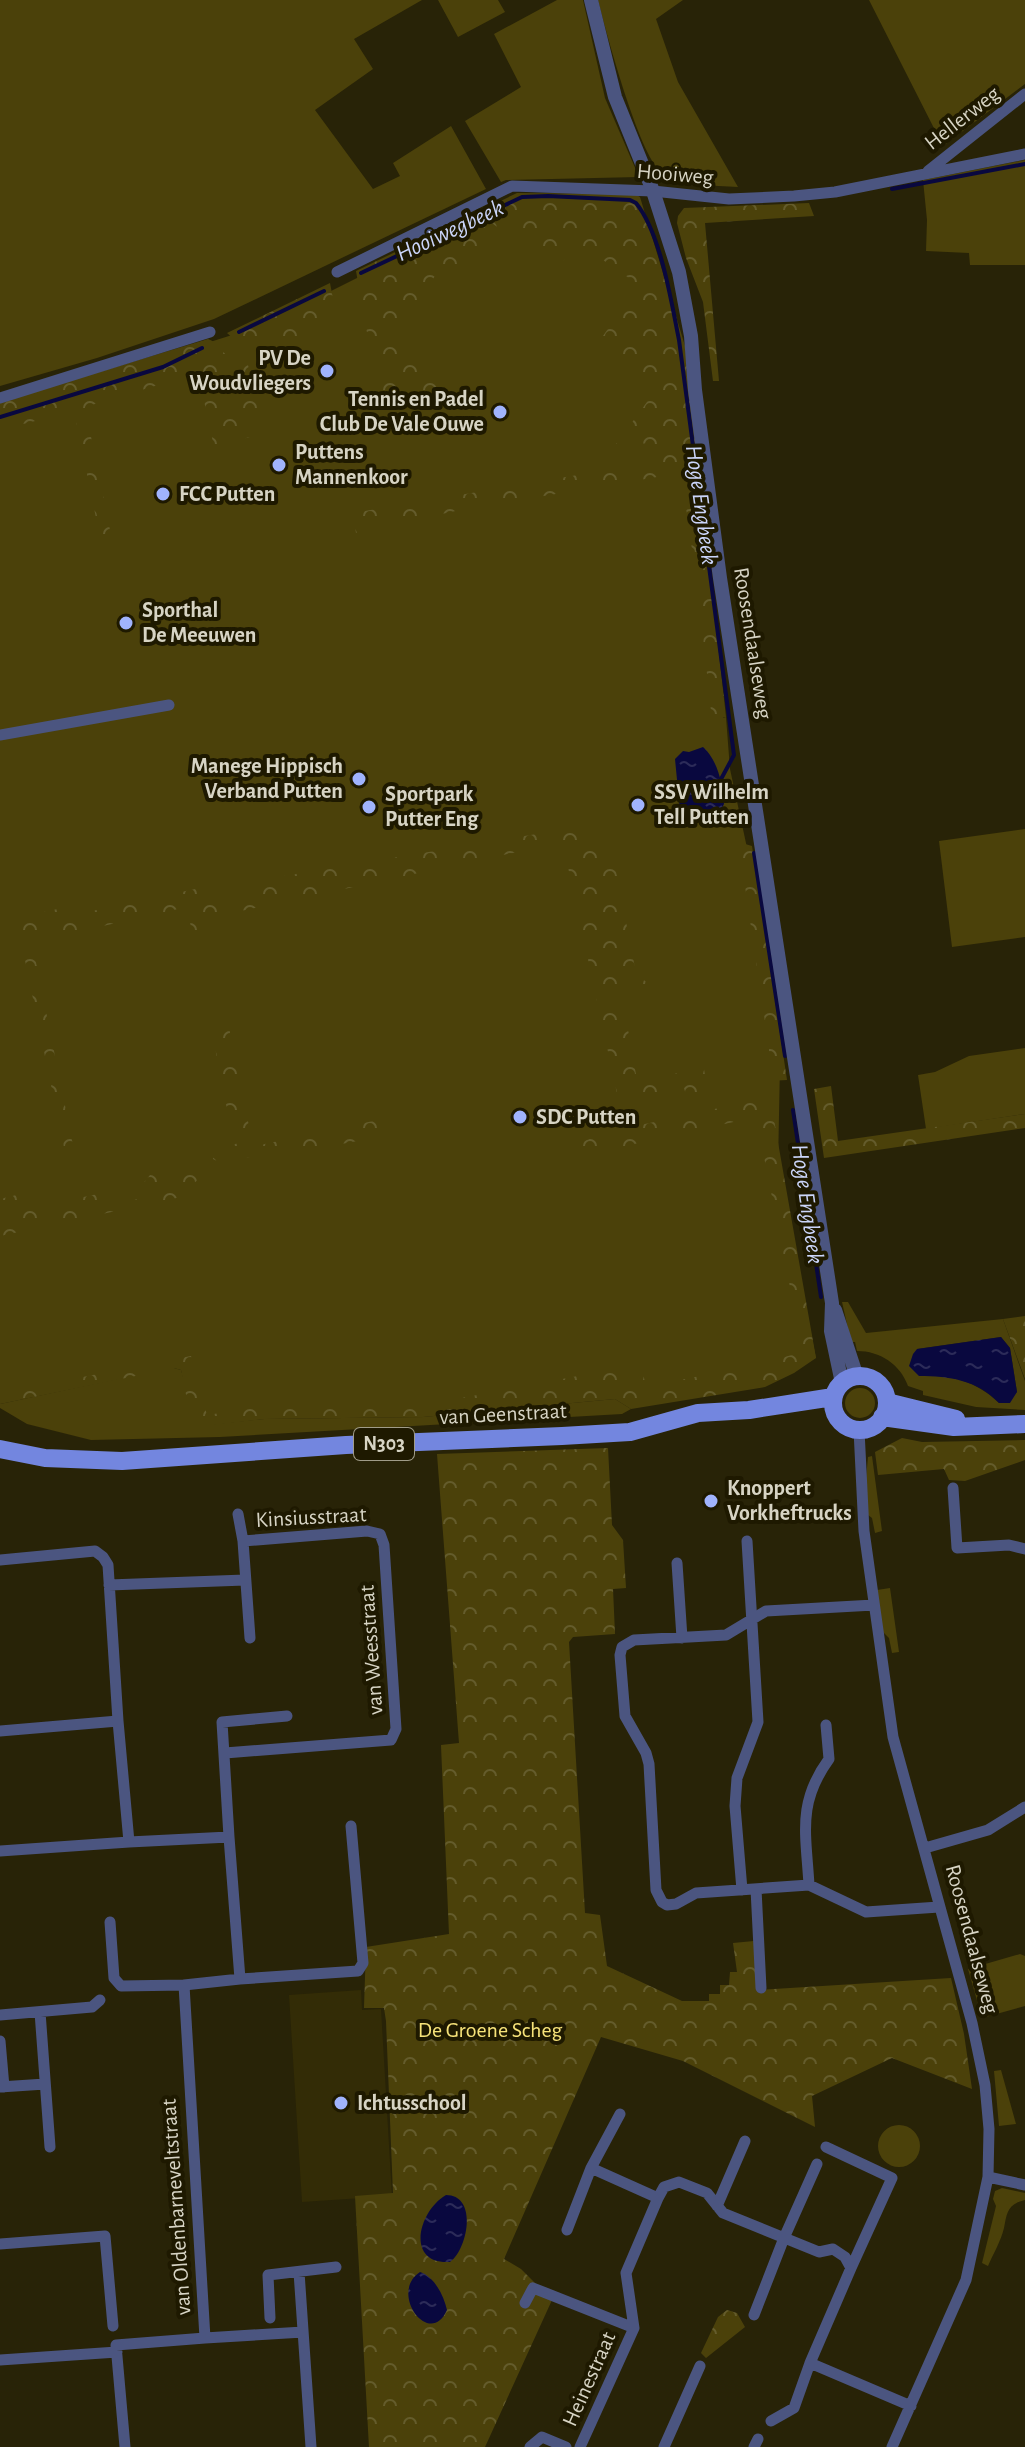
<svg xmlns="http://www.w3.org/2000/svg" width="1025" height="2447" font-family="'Alegreya Sans',sans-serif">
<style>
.built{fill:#332c06}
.grass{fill:#4b410a;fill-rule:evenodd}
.forest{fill:url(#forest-crowns)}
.water{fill:url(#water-ripples)}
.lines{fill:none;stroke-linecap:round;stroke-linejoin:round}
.stream{stroke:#09083f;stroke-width:4}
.minor{stroke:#4b5580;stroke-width:11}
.tertiary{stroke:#4b5580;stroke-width:14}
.primary{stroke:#7386df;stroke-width:18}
.poi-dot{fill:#a0b3fd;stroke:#1e1900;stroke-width:3}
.labels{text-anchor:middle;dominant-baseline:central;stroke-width:8;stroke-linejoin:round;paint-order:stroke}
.shield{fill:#1e1900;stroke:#a09c89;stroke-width:2}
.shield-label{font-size:20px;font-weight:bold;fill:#d7d4c4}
.street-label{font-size:22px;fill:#d7d4c4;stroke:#1e1900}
.poi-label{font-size:22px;font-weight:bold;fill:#d7d4c4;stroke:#1e1900;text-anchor:start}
.park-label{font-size:22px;fill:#f7e379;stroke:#1e1900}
.water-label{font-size:24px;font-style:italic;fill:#cbd5f9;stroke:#1e1900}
</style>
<defs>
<pattern id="forest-crowns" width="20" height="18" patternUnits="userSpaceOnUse" patternTransform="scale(2)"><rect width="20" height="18" fill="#4b410a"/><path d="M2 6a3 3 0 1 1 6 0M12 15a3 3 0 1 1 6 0" fill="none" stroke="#645c2c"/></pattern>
<pattern id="water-ripples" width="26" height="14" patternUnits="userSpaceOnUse" patternTransform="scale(2)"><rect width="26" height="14" fill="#09083f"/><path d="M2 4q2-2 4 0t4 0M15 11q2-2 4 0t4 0" fill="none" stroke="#2c2b59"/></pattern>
</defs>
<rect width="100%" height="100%" fill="#282307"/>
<path class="built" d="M361,1990L362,2010L381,2009L392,2196L302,2202L289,1995Z"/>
<path class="grass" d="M0,0H422L354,39L373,69L315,110L373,189L400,176L393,163L451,126L486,189L214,319L97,358L0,386Z
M438,0H498L505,12L458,37Z
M557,0H583L605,98L639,177L506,180L501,182L465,121L521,87L494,34Z
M598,0H683L656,19L678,82L738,187C714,185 681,187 661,172C639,155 606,32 598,0Z
M869,0H1025V84L943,146Z
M1025,160V265H970L969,253L926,251L927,220L923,180Z
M483,215L640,216L723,718L726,717L730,769L749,857L780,1064L778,1167L816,1358L637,1400L626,1382L452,1409L200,1421L188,1364L174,1368L181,1370L197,1426L264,1419L423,1417L615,1399L631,1409L622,1414L220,1437L91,1440L27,1424L0,1408V1404L169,1368L0,1401V408L261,326Z
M1025,829V937L952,947L939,841Z
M1025,1048V1114L926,1129L918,1075L935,1072L969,1056Z
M842,1302H848L866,1333L1003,1319L1025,1381V1410L976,1407L923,1395V1391L908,1386C900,1364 880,1351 857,1351L855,1342H851ZM1001,1337L1010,1348L1017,1392L999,1403C982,1386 956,1375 932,1375L917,1349Z
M845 1403a15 15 0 1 1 30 0a15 15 0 1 1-30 0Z
M872,1456L882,1531L875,1533L872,1518L868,1515L866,1478L868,1457Z
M890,1588L899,1652L892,1653L889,1638L883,1632L877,1590Z
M1020,1954L1025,1956V2006L982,2018L968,1969Z
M1001,2070L1016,2124L999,2126L994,2071Z
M878 2146a21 21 0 1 1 42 0a21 21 0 1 1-42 0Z
M1002,2188L1025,2193V2200C1007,2204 1007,2213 1004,2228C1001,2241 993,2254 988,2266L982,2263L996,2206L993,2199L995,2191Z"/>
<path class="forest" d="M517,193L635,194L640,197L685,346L726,717L712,720L698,591L681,473L460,510L356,533L353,513L649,463L648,443L614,447L658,387L598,343L639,285L577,242L557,269L493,224L450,286L435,276L392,338L450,379L454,387L444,392L384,407L375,355H371L356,271Z
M809,203L814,216L705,223L719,381H713L703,302L686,258L677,223L678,216L684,208Z
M330,283L336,315C318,329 272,357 248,349C241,346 233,338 227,333Z
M208,339C218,342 220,351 229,357C236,361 241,360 248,365L262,426L260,434L214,447L198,373L85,407L113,545L102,547L74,411L0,430V402Z
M579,827L583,851L611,845L636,973L654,989L647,998L634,992L622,996L637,1080L704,1069L708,1094L687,1098L683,1085L655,1093L653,1090L618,1098L566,858L561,846L555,844L208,918L211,938L194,942L187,907L32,942L76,1160L67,1162L17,922L21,917L76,905L78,914L214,885L222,908L239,904L236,884Z
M745,844L752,846L787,1080L768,1081L762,1063L769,1058V1049L742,866L740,862H734L729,847Z
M228,1023L250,1131L232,1135L211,1027Z
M831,1086L838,1141L1025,1114V1128L824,1158L814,1089Z
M770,1097L816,1358L794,1373L765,1387L631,1409L615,1399L423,1417L264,1419L196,1427L192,1424L181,1370L174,1368L0,1404V1393L191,1356L207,1415L247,1409H404L641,1364L646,1387L754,1365L803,1352L756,1117L594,1153L595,1160L582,1163L579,1143L608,1132Z
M397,1116L399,1133L321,1148L217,1161L213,1159V1149L244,1142L246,1148Z
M202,1167L199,1179L194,1183L195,1194L0,1236V1199L33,1191L38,1214L61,1209L60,1202L112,1191L118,1203L144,1198L142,1185L150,1175Z
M1025,1316V1379L1003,1319Z
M902,1438L922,1442L1025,1440V1460L965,1481L949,1480L944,1469L878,1475L875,1452Z
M608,1448L612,1525L623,1540L626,1588L613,1589L615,1634L573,1637L569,1642L585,1913L600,1915L607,1966L682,2001H709V1994H720V1985H729L730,1972H737L733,1943L754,1941L759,1990L951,1978L964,2034L972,2089L892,2058L812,2096L815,2127L683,2061L601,2037L504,2259L521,2269L552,2300L485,2447H369L355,2196L393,2193L386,2021L384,2008H364L366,1947L449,1934L441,1745L459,1743L437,1454Z
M727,2310L737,2313L745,2327L706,2358L701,2353L718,2317Z"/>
<path class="water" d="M703,747C718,760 723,786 724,804L722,808L685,814L680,811L675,759L683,751L689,752Z
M1001,1337L1010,1348L1017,1392L1010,1403H999C977,1380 949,1376 919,1376L909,1366L913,1354L917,1349Z
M446,2195C478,2195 468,2249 450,2262C405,2265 418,2211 446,2195Z
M420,2272C434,2276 444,2296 447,2310C430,2349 388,2293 420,2272Z"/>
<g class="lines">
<path class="stream" d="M892,189L1025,164
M636,203C661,234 671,301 679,340L734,755L720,781
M361,273L522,197L548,196L630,200L636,203
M239,332L324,291
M0,417L163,367L202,348
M754,853L785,1056
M793,1110L821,1297"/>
<path class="minor" d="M928,171L1025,94
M337,272L512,186L653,191L729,199L794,196L835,192L1025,154
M0,398L210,332
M0,735L169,705
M859,1430L864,1531L893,1737L972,2023L985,2085L989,2129L988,2177L966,2280L892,2447
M953,1488L957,1548L1009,1545L1025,1549
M238,1514L243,1541L250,1638
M0,1560L95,1551L103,1557L108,1565L118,1721
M677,1563L682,1638
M109,1585L245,1580
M874,1605L766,1611L726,1635L634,1640L622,1647L620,1655L625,1716L646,1753L649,1764L656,1890L662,1902L667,1905L676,1904L696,1893L809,1885L866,1912L939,1907
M0,1731L118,1721L129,1842L229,1837L240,1979L184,1985L205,2338L116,2345L125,2447
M225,1753L391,1740L396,1729L384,1545L380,1534L367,1531L243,1541
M229,1837L222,1722L287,1716
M925,1848L988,1830L1025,1807
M0,1851L129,1842
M809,1885C806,1833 797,1803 829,1759L826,1725
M756,1889L761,1988
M742,1890L735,1806L737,1778L758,1722L747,1541
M110,1922L114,1978L121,1986L184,1985
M240,1979L358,1971L363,1963L351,1826
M40,2012L50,2147
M0,2015L92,2007L100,2000
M0,2041L4,2087
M0,2087L45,2084
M826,2147L892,2178L851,2268
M591,2168L658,2198
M988,2177L1025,2185
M717,2206L745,2141
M567,2230L591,2168L620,2114
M0,2244L105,2236L113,2326
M299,2272L311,2447
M525,2303L533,2288L634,2328
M754,2315L784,2238L817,2164
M270,2318L268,2275L336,2267
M205,2338L303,2332
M0,2360L117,2352
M771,2421L794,2408L810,2363
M530,2447L542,2437L566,2447
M580,2447L634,2328L626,2273L658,2198L664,2187L679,2182L707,2193L723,2213L819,2252L833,2249L845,2257L851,2268L810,2363L911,2406
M664,2447L700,2366
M754,2447L758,2439"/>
<path class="tertiary" d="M591,0L615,97L653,191L679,272L691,336L695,390L720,578L832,1303L831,1331L842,1383
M835,1310L857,1377"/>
<path class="primary" d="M833 1403a27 27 0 1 1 54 0a27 27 0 1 1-54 0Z
M887,1402L956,1419
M882,1417L954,1427L1025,1424
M0,1449L45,1458L122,1461L346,1445L562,1436L630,1432L698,1413L749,1410L833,1397"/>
</g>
<g class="poi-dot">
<circle cx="327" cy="371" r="8"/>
<circle cx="500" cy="412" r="8"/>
<circle cx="279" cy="465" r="8"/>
<circle cx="163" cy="494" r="8"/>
<circle cx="126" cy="623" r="8"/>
<circle cx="359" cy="779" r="8"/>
<circle cx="638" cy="805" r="8"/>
<circle cx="369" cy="807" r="8"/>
<circle cx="520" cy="1117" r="8"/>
<circle cx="711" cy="1501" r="8"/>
<circle cx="341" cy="2103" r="8"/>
</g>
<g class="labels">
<rect class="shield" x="354" y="1428" width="60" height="32" rx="6"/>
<g class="shield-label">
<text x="384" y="1444">N303</text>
</g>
<g class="street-label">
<text transform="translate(962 118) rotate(-38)">Hellerweg</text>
<text transform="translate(675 174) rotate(5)">Hooiweg</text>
<text transform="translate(753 643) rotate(81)">Roosendaalseweg</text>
<text transform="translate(503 1414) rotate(-3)">van Geenstraat</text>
<text transform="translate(311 1517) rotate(-3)">Kinsiusstraat</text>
<text transform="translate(371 1650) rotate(-94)">van Weesstraat</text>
<text transform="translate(972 1939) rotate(75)">Roosendaalseweg</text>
<text transform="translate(176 2207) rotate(-94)">van Oldenbarneveltstraat</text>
<text transform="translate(589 2379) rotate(-66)">Heinestraat</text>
</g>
<g class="poi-label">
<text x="311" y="358" text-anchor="end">PV De<tspan x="311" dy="25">Woudvliegers</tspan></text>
<text x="484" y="399" text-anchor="end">Tennis en Padel<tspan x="484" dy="25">Club De Vale Ouwe</tspan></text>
<text x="295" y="452">Puttens<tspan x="295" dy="25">Mannenkoor</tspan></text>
<text x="179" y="494">FCC Putten</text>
<text x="142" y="610">Sporthal<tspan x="142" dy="25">De Meeuwen</tspan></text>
<text x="343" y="766" text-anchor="end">Manege Hippisch<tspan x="343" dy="25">Verband Putten</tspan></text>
<text x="654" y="792">SSV Wilhelm<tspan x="654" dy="25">Tell Putten</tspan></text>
<text x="385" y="794">Sportpark<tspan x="385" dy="25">Putter Eng</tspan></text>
<text x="536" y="1117">SDC Putten</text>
<text x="727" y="1488">Knoppert<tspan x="727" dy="25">Vorkheftrucks</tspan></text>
<text x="357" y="2103">Ichtusschool</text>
</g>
<g class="park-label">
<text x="490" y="2030">De Groene Scheg</text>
</g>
<g class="water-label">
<text transform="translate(450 231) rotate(-25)">Hooiwegbeek</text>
<text transform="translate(701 505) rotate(82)">Hoge Engbeek</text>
<text transform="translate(807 1204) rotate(82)">Hoge Engbeek</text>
</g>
</g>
</svg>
